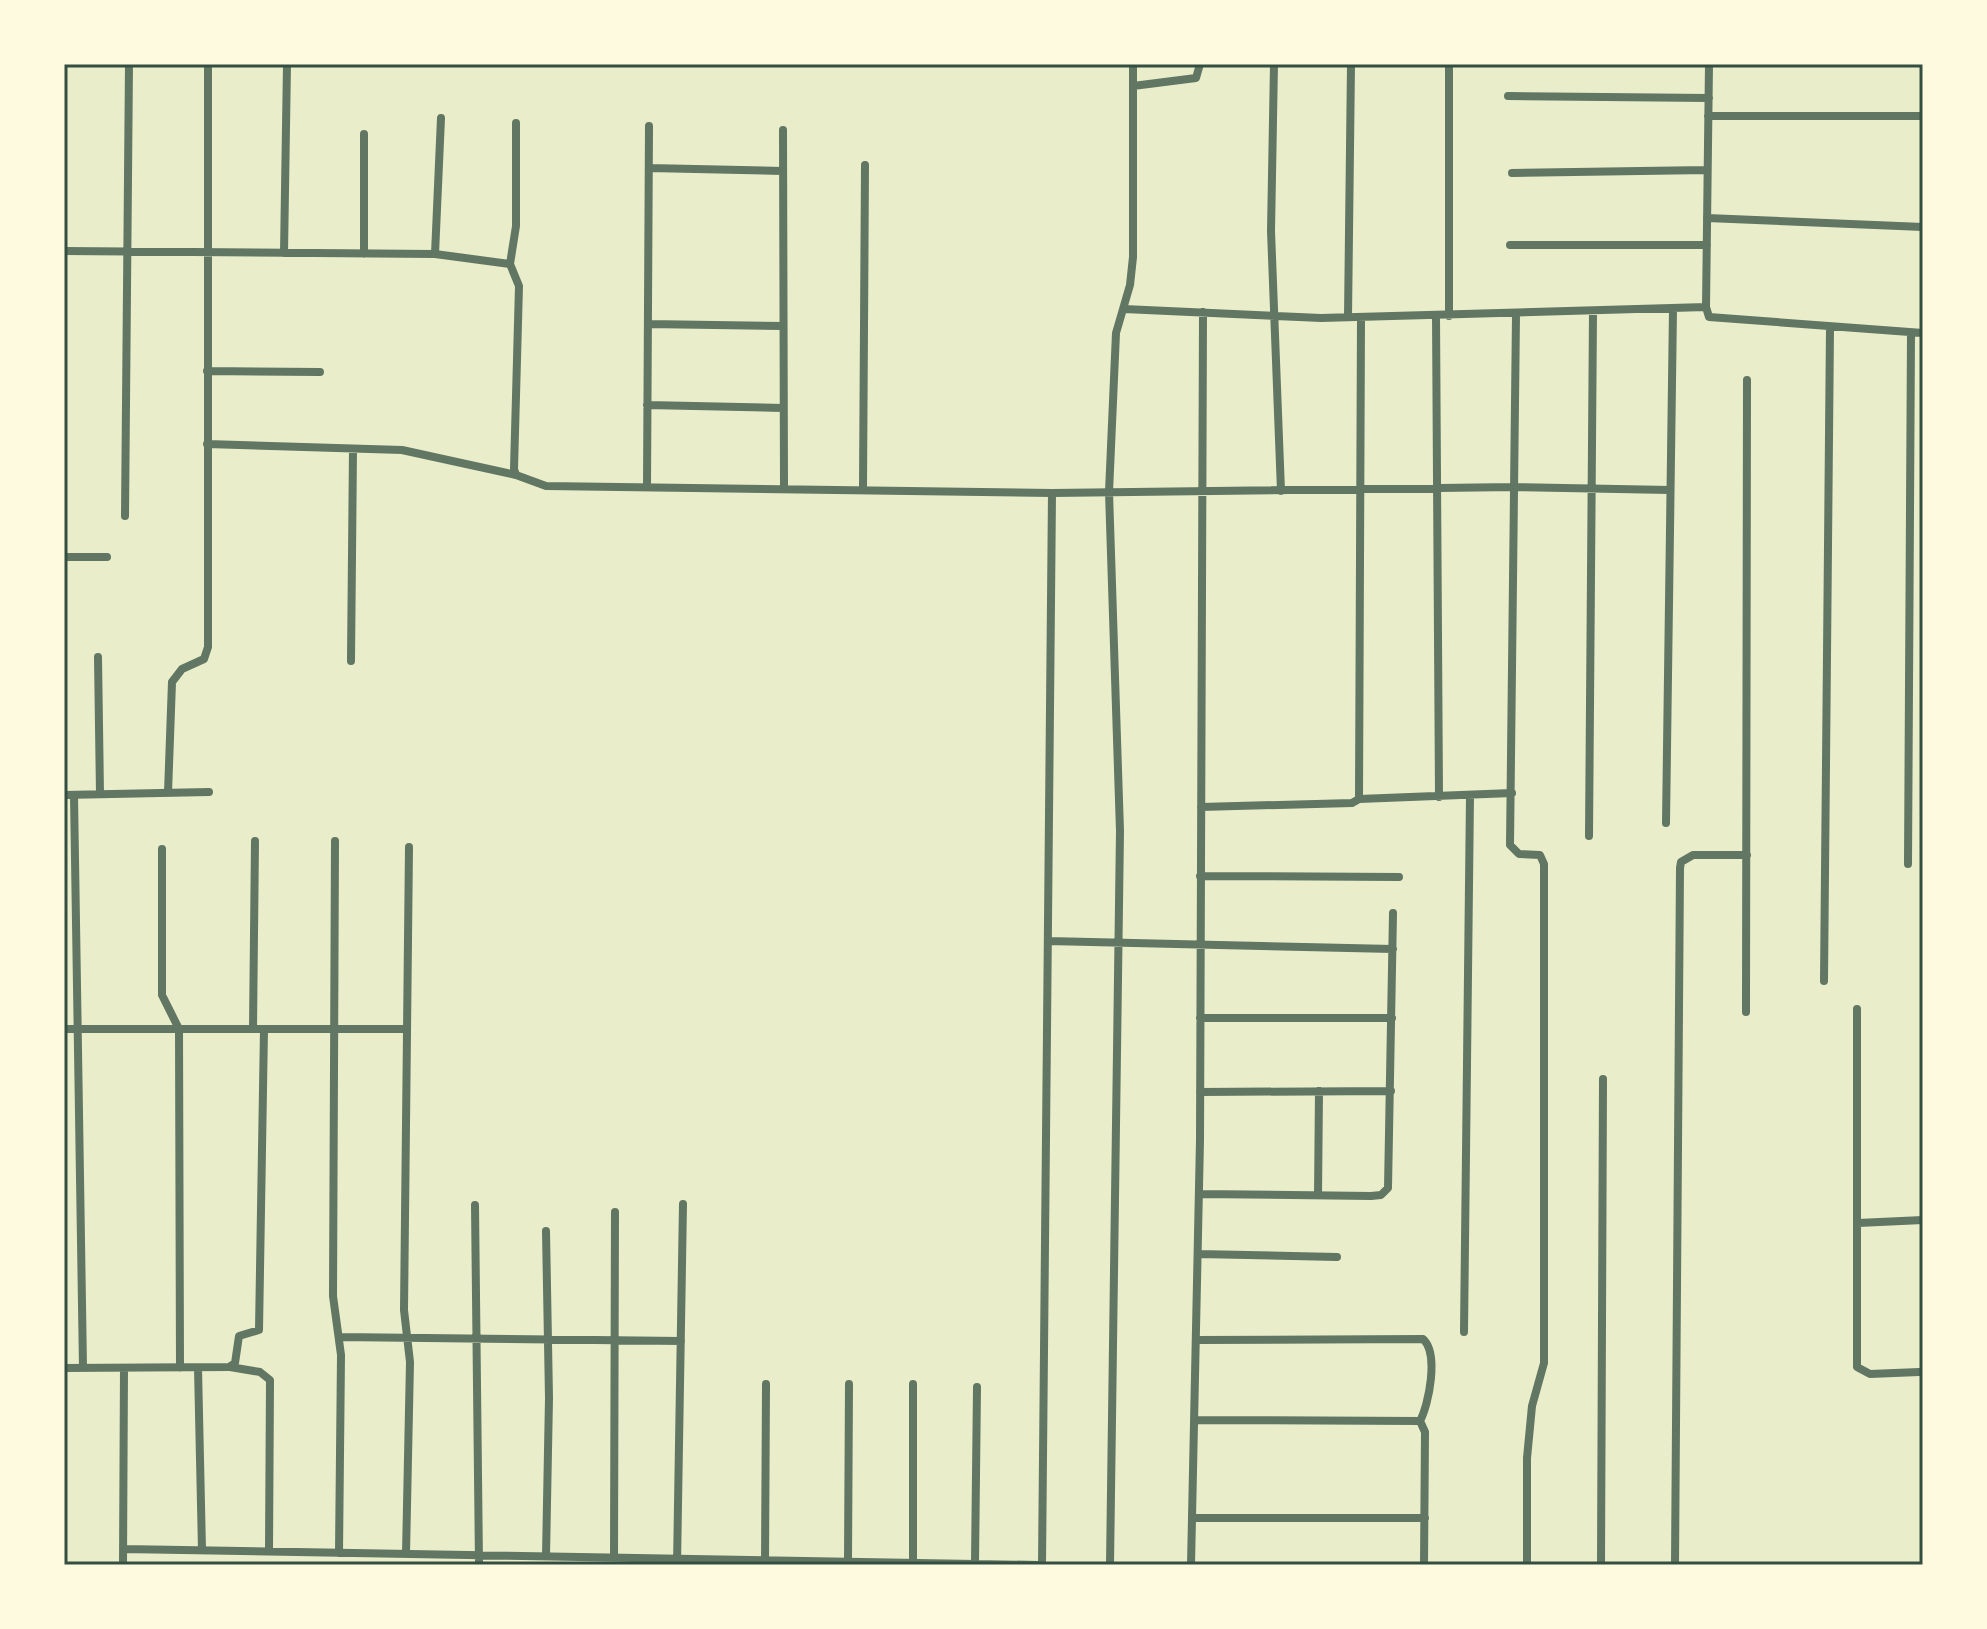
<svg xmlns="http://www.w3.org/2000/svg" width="1987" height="1629" font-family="Roboto,sans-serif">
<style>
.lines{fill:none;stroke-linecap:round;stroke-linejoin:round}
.minor{stroke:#617663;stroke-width:8}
.neatline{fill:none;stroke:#344e41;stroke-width:3}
</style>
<rect width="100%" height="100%" fill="#e9edc9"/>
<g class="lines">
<path class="minor" d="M1274,64L1271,231L1281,491
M1709,64L1706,307L1709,317L1923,333
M1133,86L1196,78L1200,64
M1508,96L1709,98
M1708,116H1923
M783,130L784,487
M364,134V254
M649,168L783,171
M1512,173L1707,170
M1707,218L1923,227
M1510,245H1707
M64,251L435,254L510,264L519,286L514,469L516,475L546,486L1052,493L1514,487L1670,490
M284,253L287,64
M435,254L441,118
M510,264L516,226V123
M1124,309L1321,318L1706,307
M1516,315L1510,845L1519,854L1540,855L1544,864V1363L1532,1406L1527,1458V1565
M1436,316L1439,797
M1449,316V64
M1348,317L1351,64
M648,324L783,326
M207,371L320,372
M647,405L783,408
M207,444L402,450L516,475
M647,487L649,126
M863,488L865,165
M125,516L129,64
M64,557H107
M98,657L100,794
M351,661L353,449
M168,793L172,682L182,669L204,659L208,647V64
M64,795L209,792
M74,795L83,1368
M1359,799L1512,793
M1201,807L1352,803L1359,799L1361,317
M1666,823L1673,309
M1589,836L1593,312
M335,841L333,1296L341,1355L339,1553
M162,849V995L179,1029L180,1368
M1908,864L1911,333
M1200,876L1399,877
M1048,941L1393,949
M1824,981L1830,328
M1857,1009V1367L1870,1374L1919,1372
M1746,1012L1747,380
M1200,1018H1392
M64,1029H406
M253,1029L255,841
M1200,1092L1391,1091
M1199,1194L1371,1196L1381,1195L1388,1188L1393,913
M1318,1195L1319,1091
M475,1205L479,1565
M1858,1223L1923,1220
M546,1231L549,1398L546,1556
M1198,1254L1337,1257
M1464,1332L1470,795
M340,1337L681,1341
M1196,1340L1423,1339C1439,1353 1429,1404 1420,1421
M230,1367L260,1372L270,1380L269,1551
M64,1368L229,1367L235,1363L239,1336L259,1330L264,1029
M198,1368L202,1550
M913,1384V1562
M1194,1420L1420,1421L1425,1432L1424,1565
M1192,1518H1425
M123,1549L1039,1565
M406,1554L410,1362L404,1310L409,847
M614,1557L615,1212
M848,1560L849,1384
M975,1563L977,1387
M765,1564L766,1384
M123,1565L124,1368
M677,1565L683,1204
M1042,1565L1052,493
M1110,1565L1120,831L1109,492L1116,333L1130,285L1133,257V64
M1191,1565L1200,1140L1203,312
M1601,1565L1603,1079
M1675,1565L1680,868L1681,862L1693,855H1747"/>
</g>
<rect width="1987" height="1629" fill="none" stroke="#fefae0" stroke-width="132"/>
<rect x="66" y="66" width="1855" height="1497" class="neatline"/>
</svg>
